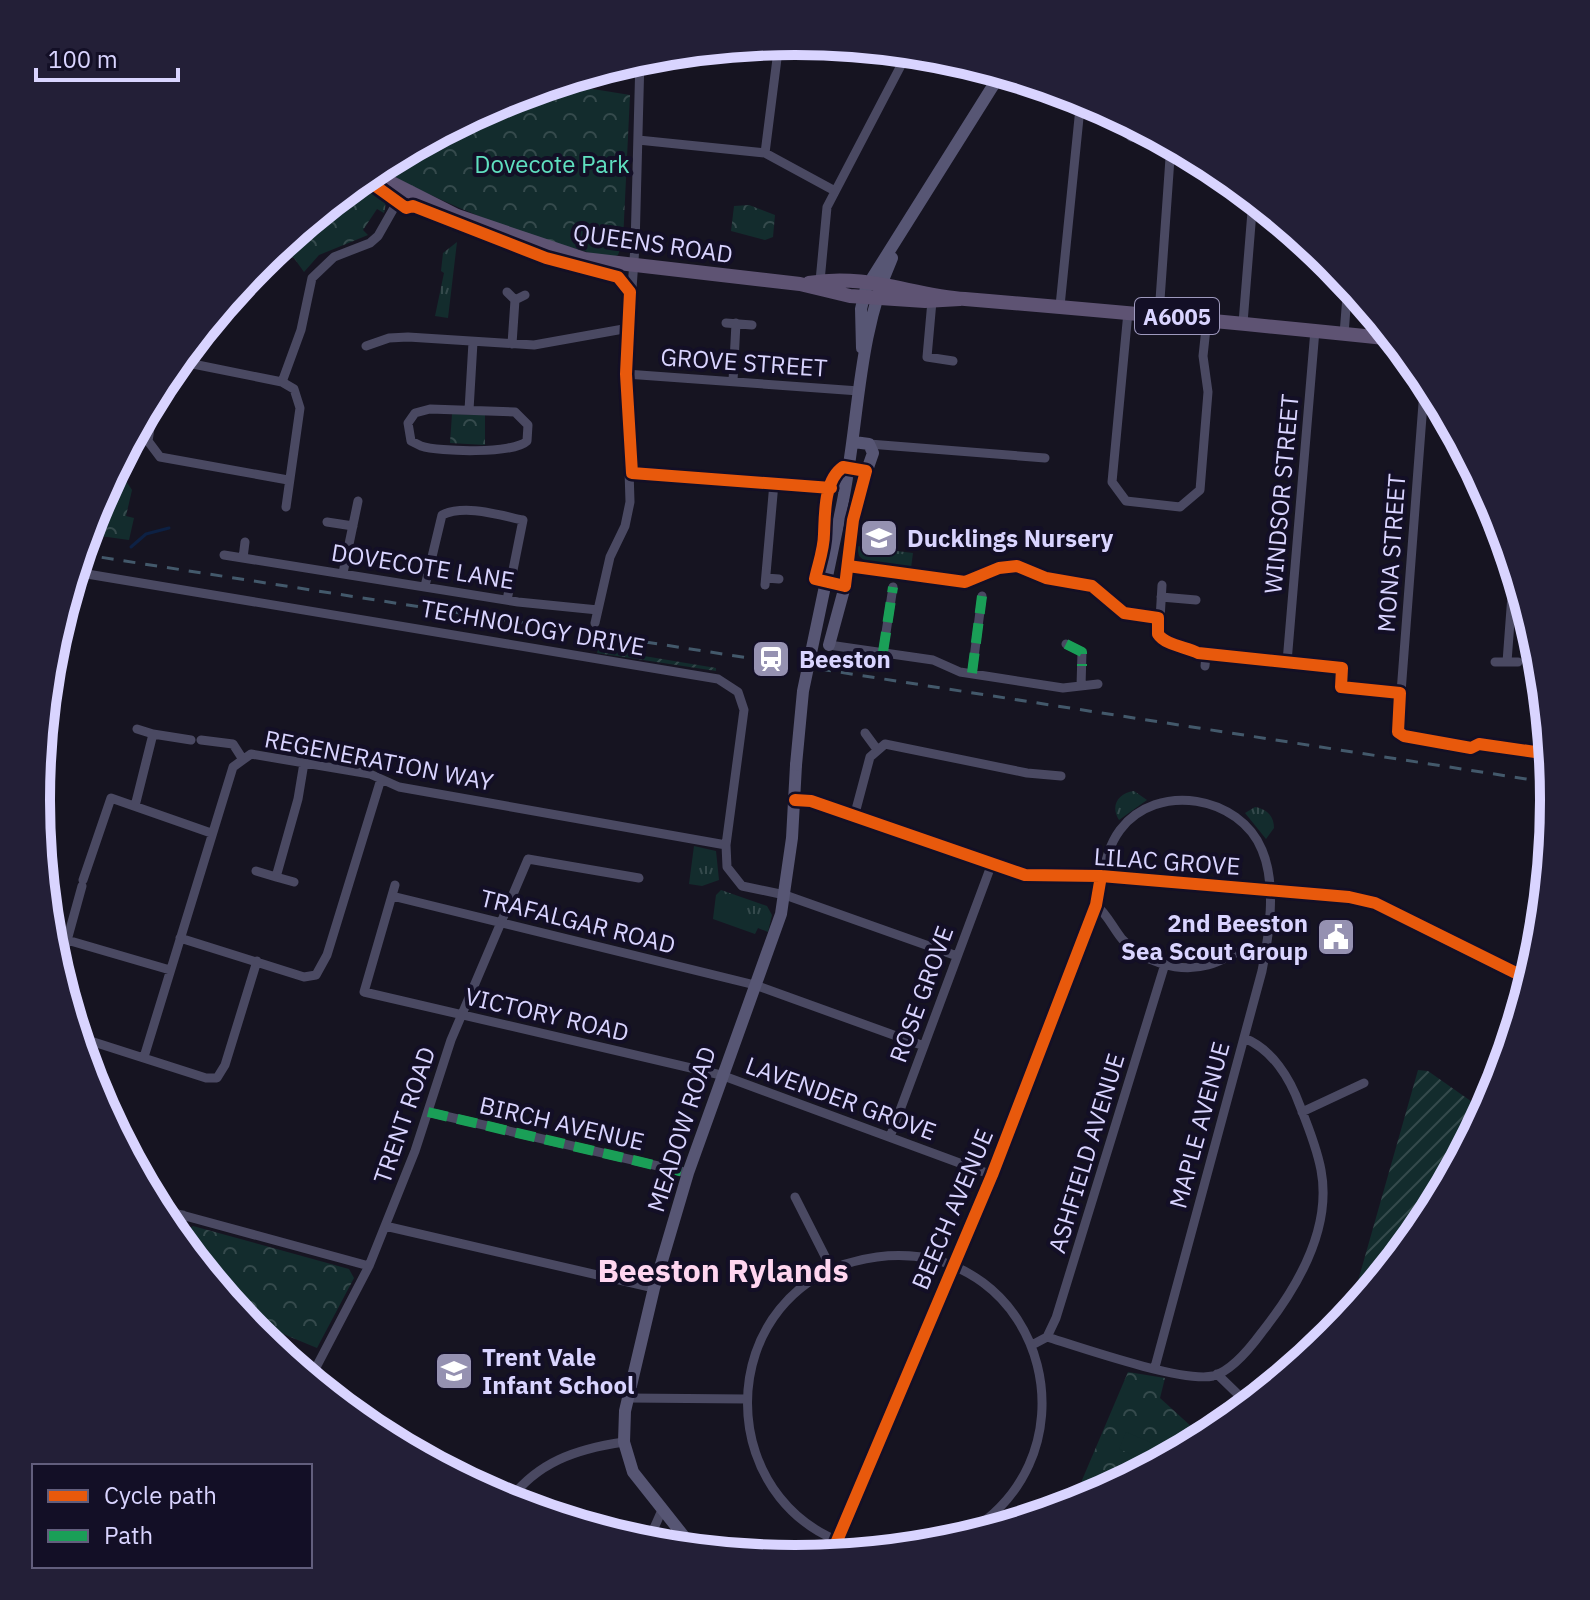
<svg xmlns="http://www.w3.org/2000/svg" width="1590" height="1600" font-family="'IBM Plex Sans',sans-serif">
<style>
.grass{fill:url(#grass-tufts)}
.forest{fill:url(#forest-crowns)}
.garden{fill:url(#garden-furrows)}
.pitch{fill:#132c2d}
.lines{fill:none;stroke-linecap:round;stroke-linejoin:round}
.stream{stroke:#0d2144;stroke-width:3}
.street{stroke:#4a4962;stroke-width:9}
.secondary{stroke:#575674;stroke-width:12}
.primary{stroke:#5e5373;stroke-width:14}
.rail{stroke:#43596b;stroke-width:3;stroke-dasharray:12 10;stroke-linecap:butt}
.secondary-bridge{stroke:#575674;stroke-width:12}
.quiet{stroke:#1a9f57;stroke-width:10;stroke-dasharray:20 10;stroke-linecap:butt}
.cycleway-casing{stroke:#130f26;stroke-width:17}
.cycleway{stroke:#e8590c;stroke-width:12}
.labels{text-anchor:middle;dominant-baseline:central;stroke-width:8;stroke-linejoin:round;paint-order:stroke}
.shield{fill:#130f26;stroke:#9e99be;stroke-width:2}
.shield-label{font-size:22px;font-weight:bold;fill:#d9d4ff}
.park-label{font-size:24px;fill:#5fe0c0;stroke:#130f26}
.street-label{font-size:24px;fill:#d9d4ff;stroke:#130f26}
.poi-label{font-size:24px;font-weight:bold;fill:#d9d4ff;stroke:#130f26;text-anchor:start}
.district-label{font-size:32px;font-weight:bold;fill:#ffd6f0;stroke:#130f26}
.rim{fill:none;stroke:#d9d4ff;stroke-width:10}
</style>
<defs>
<pattern id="grass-tufts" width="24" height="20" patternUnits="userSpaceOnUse" patternTransform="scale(2)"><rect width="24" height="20" fill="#132c2d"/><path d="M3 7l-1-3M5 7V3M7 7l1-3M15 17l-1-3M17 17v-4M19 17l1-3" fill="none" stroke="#354a4c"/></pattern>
<pattern id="forest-crowns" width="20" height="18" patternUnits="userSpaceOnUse" patternTransform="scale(2)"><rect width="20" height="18" fill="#132c2d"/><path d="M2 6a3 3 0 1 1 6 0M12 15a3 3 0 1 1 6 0" fill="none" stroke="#354a4c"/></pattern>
<pattern id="garden-furrows" width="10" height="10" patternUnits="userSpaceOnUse" patternTransform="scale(2)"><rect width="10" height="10" fill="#132c2d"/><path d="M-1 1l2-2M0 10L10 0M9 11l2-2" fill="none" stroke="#354a4c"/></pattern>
</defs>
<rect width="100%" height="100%" fill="#161421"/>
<path class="grass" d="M457,242L448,318L435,316L444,273L441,271L443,253Z
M857,546L913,553L911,568L866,562L859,556Z
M1134,791L1147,800L1119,820C1110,806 1118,793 1134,791Z
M1255,807C1266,809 1274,815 1274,828L1266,839L1245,813Z
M694,846L716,851L719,880L702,886L689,884Z
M721,890L767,906L772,915L768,932L758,928L755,934L713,919L716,895Z"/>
<path class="forest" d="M556,83L630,95L623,241L618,255L610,258C525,237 453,209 376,167L505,99Z
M361,179C375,189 390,194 384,213L377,209L363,230L368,235L319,255L304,272L294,258L272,252Z
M749,205L775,215L773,237L765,240L731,231L734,206Z
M452,414L485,415V445L450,443Z
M123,455L120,472L132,490L126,516L134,518L129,540L86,534L94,509Z
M193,1226L349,1269L354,1278L317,1348L242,1317L179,1241L183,1232Z
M1128,1372L1165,1378L1160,1398L1204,1438L1071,1506Z"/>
<path class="garden" d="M598,649H602L716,668V671L597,653Z
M1418,1070L1428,1071L1485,1111L1426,1222L1348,1316Z"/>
<path class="pitch" d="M1126,1432L1159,1446L1152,1463L1119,1449Z"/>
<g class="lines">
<path class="stream" d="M131,547L146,534L169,528"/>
<path class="street" d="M1131,137L1162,140
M638,140L765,153L835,191
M765,153L779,43
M820,281L827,207L908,52
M507,292L515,300L525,295
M932,301L927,357L953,361
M1060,306L1081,98
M1128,312L1112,482L1126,501L1180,507L1200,490L1208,392L1203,356L1207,319
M1159,314L1171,144
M726,323L752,325
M1243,323L1253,199
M1344,334L1348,283
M512,344L515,300
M366,346L389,338L408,337L534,345L629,328
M178,361L282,382L294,389L300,408L286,507
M626,374L859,391
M733,381L736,323
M282,382L301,330L312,278L334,257L370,243L378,236L403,192
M155,396L148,441L160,457L288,480
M430,409L515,412L528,425L527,441C514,454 439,452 421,446L411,441L408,423L415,413Z
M469,410L473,342
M869,444L1045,458
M632,473L846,489
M327,522L353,526
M224,555L518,602L598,610
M243,558L245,542
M848,566L965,582L999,568L1017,566L1046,578L1092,586L1124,613L1158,618
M75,572L718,679L738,692L744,710L726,845L727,867L742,886L785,895L957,956
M343,573L358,501
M766,578L779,579
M765,585L774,483
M1162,585L1159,637L1198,653L1224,655
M425,586L442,515C465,504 499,515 523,520L507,600
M1161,597L1196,600
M595,623L610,557L625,526L630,502L626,374L635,246L640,58
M1066,644L1082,652L1081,686
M829,645L933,660L960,672L1063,688L1098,684
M883,652L893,587
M1243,656L1332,667
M1287,662L1315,330
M1495,662H1518
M1507,662L1514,568
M1205,666L1206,654
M972,673L982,596
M1398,732L1425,377
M865,733L876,748
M153,734L191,740
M201,740L233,744L242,758
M1479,744L1549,754
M135,806L153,734L137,729
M854,817L870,757L885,744L1027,773L1061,776
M256,871L276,877L298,799L304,763
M276,877L294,882
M83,880L111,798L211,833
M395,885L364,992L721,1075L992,1175
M392,896L755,985L924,1046
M1096,905C1107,914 1113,928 1122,939C1142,962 1179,973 1208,965C1232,958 1238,946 1266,948
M180,938L304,977L316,975L327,955L381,779
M67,940L170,970
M58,973L82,886
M78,1037L206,1078H217L225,1065L257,961
M144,1057L233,767L251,754L370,774L399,787L726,845
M428,1112L688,1173
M1302,1112L1364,1083
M890,1137L991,866
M795,1197L832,1270
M156,1208L369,1266
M385,1226L654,1288
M175,1235L183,1215
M1047,1337C1079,1347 1183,1383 1213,1376C1232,1371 1251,1347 1262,1332C1297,1288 1332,1228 1321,1170C1317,1148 1308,1126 1300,1106C1290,1078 1272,1049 1244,1038
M1032,1345L1047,1337L1056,1318L1165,964
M1217,1374L1249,1405
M310,1379L369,1266L415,1151L451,1040L528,859L639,878
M627,1398L747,1399
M508,1502C537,1462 576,1449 624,1442
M647,1544L662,1510
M876,1551C705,1525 704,1280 877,1257C1048,1236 1110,1471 947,1543
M831,1555L992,1175L1096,905C1104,879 1103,853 1120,830C1157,781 1240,796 1262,850C1277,885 1269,935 1262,971L1155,1367"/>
<path class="secondary" d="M862,348L861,309L866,288L1001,73
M838,524C860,434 854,343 892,258
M829,645L845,586L858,496L873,453L869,444L854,442
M795,800L811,801L1025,875L1101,876L1349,897L1375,903L1530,980
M694,1549L633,1472L624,1442L625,1411L654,1288L688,1173L781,914L792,838L796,765"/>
<path class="primary" d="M370,172L457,216L584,259L800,284L850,296L925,301L960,299
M809,283C867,273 910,295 965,299C1108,311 1251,324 1394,339"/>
<path class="rail" d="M80,554L1552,783"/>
<path class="secondary-bridge" d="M796,765L803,691L838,524"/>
<path class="quiet" d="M1066,644L1082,652V666
M883,652L893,587
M972,673L982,596
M428,1112L688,1173"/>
<defs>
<path id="cycleway" d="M363,177L406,208L413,206L546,258L618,277L630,292L626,374L632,473L831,488
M843,467L866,471L853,520L845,586L815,579C818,565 824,549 824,534C825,513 824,480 843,467Z
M848,566L965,582L999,568L1017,566L1046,578L1092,586L1124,613L1158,618V634C1165,645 1186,647 1198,653L1342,668L1341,687L1400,693L1398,732L1404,736L1471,748L1479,744L1549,754
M795,800L811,801L1025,875L1101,876L1349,897L1375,903L1530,980
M831,1555L992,1175L1096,905L1101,876"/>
</defs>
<use href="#cycleway" class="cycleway-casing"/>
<use href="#cycleway" class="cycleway"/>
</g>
<defs>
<symbol id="school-square" viewBox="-11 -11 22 22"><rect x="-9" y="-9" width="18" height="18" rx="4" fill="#9591b1" stroke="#130f26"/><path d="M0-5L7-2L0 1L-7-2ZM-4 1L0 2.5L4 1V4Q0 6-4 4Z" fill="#fff"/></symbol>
<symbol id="station-square" viewBox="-11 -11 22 22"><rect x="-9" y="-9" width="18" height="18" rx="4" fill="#9591b1" stroke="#130f26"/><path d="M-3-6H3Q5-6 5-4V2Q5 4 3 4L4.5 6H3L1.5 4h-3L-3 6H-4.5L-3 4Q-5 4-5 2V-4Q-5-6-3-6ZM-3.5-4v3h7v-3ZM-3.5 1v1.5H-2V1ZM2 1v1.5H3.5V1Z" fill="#fff"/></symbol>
<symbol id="civic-square" viewBox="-11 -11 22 22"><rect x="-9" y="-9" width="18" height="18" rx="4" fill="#9591b1" stroke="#130f26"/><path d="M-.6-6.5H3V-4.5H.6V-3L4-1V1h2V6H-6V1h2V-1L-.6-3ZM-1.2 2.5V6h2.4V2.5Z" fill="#fff"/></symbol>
</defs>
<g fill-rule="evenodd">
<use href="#school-square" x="857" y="516" width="44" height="44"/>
<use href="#station-square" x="749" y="637" width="44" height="44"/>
<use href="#civic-square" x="1314" y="915" width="44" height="44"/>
<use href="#school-square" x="432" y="1349" width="44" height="44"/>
</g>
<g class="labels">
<rect class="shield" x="1135" y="298" width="84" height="36" rx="6"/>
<g class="shield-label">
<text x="1177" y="316">A6005</text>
</g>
<g class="park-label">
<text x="552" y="164">Dovecote Park</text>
</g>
<g class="street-label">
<text transform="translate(653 243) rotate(8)">QUEENS ROAD</text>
<text transform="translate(744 362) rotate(4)">GROVE STREET</text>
<text transform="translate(1281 494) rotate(-85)">WINDSOR STREET</text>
<text transform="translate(1391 553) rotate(-86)">MONA STREET</text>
<text transform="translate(423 566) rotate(9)">DOVECOTE LANE</text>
<text transform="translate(533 627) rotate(10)">TECHNOLOGY DRIVE</text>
<text transform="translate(379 760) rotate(11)">REGENERATION WAY</text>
<text transform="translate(1167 861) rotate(4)">LILAC GROVE</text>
<text transform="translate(578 921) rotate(14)">TRAFALGAR ROAD</text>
<text transform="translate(921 994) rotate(-70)">ROSE GROVE</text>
<text transform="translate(547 1014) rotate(13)">VICTORY ROAD</text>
<text transform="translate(841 1098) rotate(20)">LAVENDER GROVE</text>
<text transform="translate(404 1115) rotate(-71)">TRENT ROAD</text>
<text transform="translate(562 1123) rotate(13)">BIRCH AVENUE</text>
<text transform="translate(1199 1125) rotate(-75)">MAPLE AVENUE</text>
<text transform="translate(681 1129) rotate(-72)">MEADOW ROAD</text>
<text transform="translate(1086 1153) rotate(-73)">ASHFIELD AVENUE</text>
<text transform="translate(952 1209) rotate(-67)">BEECH AVENUE</text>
</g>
<g class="poi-label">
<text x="907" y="538">Ducklings Nursery</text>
<text x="799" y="659">Beeston</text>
<text x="1308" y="923" text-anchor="end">2nd Beeston<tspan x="1308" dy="28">Sea Scout Group</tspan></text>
<text x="482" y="1357">Trent Vale<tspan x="482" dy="28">Infant School</tspan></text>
</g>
<g class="district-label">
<text x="723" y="1270">Beeston Rylands</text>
</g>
</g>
<path d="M0 0H1590V1600H0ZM50 800a745 745 0 1 1 1490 0a745 745 0 1 1-1490 0Z" fill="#231f37" fill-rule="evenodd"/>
<path class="rim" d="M50 800a745 745 0 1 1 1490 0a745 745 0 1 1-1490 0Z"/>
<rect x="32" y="1464" width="280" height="104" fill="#130f26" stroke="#625e7d" stroke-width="2"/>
<rect x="48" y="1490" width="40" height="12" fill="#e8590c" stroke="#625e7d" stroke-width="2"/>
<text x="104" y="1504" font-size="24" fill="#d9d4ff">Cycle path</text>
<rect x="48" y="1530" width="40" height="12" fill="#1a9f57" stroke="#625e7d" stroke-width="2"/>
<text x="104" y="1544" font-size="24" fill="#d9d4ff">Path</text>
<path d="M36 68v12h142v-12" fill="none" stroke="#d9d4ff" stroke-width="4"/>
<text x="48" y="68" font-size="24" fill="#d9d4ff" stroke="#130f26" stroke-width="6" paint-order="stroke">100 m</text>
</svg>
